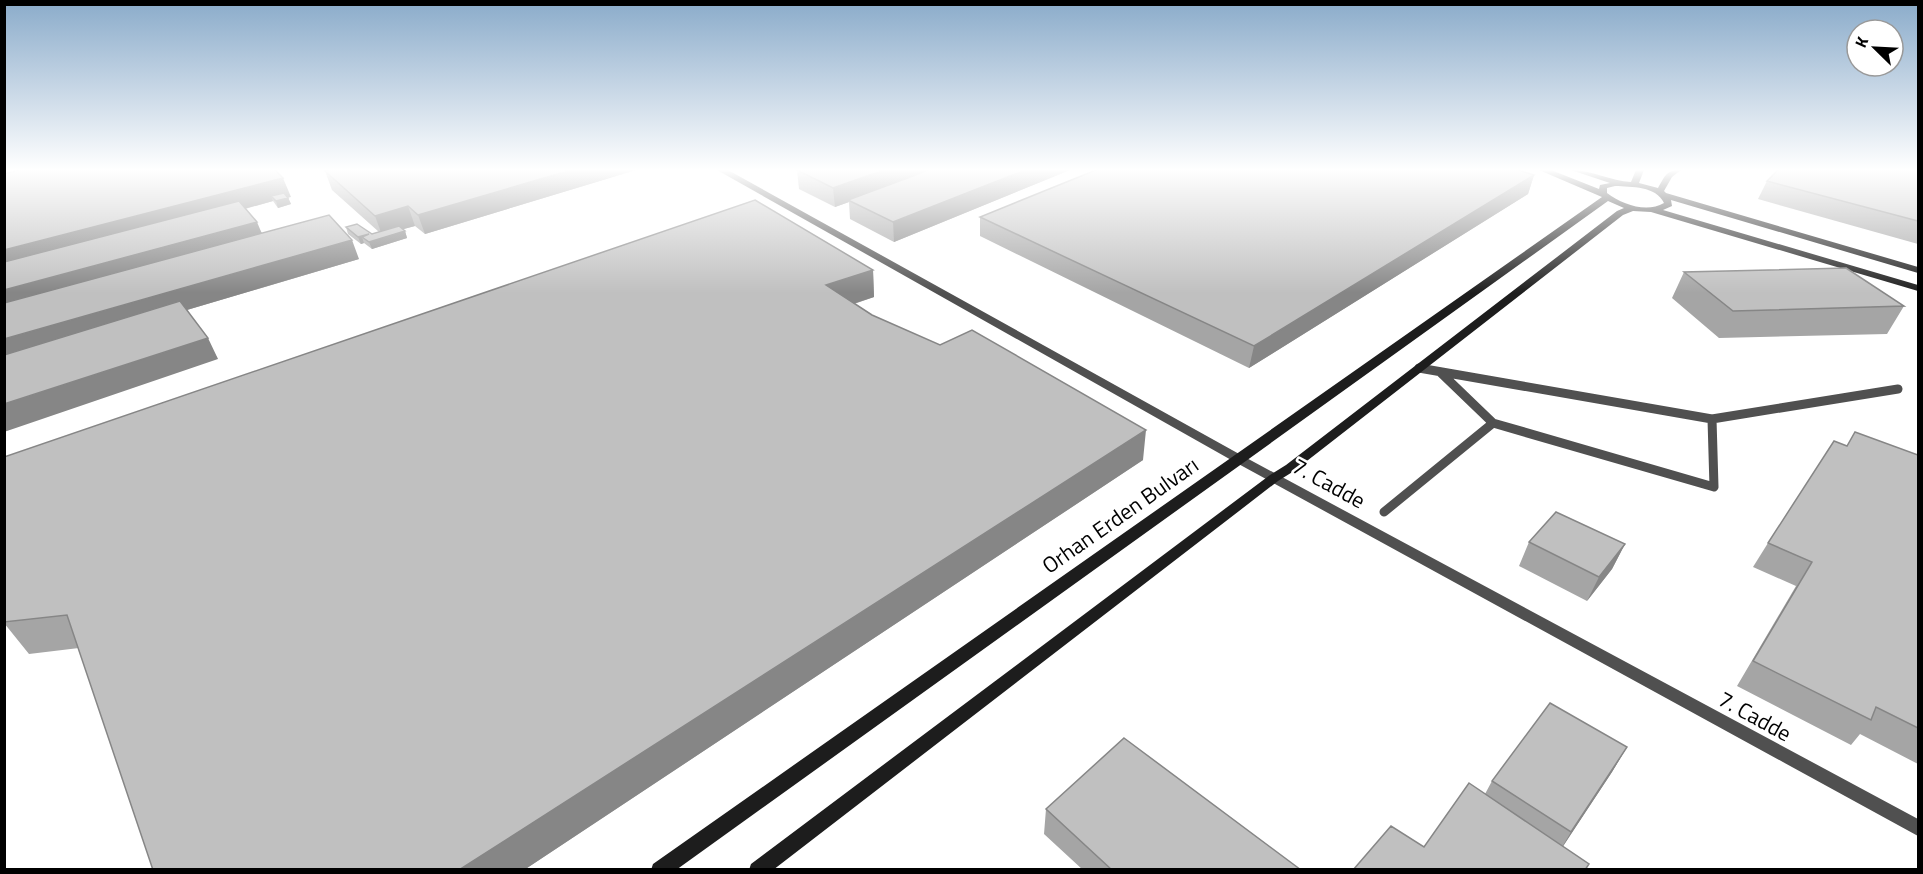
<svg xmlns="http://www.w3.org/2000/svg" width="1923" height="874" font-family="'Titillium Web',sans-serif">
<style>
.lines{fill:none;stroke-linecap:round;stroke-linejoin:round}
.lane{stroke:#505050;stroke-width:9}
.street{fill:#505050;fill-rule:evenodd}
.secondary{fill:#1d1d1d;fill-rule:evenodd}
.wall{fill:#a5a5a5}
.shaded-wall{fill:#868686}
.building{fill:#c0c0c0;stroke:#868686;stroke-width:1.5}
.labels{text-anchor:middle;dominant-baseline:central;stroke-width:5;stroke-linejoin:round;paint-order:stroke}
.street-label{font-size:22px;fill:#000;stroke:#fff}
</style>
<rect width="100%" height="100%" fill="#fff"/>
<g class="lines">
<path class="lane" d="M1419,368L1712,419L1898,389
M1493,423L1714,487L1712,419
M1384,512L1493,423L1440,372"/>
<path class="street" d="M717,170H728L1241,455L1918,819V836L1233,461Z"/>
<path class="secondary" d="M1539,170H1551L1599,189L1600,185L1610,183L1571,170C1592,170 1611,181 1631,182L1636,170H1644L1639,183L1658,188C1665,176 1666,170 1681,170L1672,177L1664,191L1666,193L1918,267V273L1671,200L1672,206L1663,210L1918,285V291L1651,212L1633,211L1623,215L1294,471L1278,481L773,870H749L751,864L1270,475L1286,465L1617,211L1624,208L1608,201L676,870H651L653,864L1602,197ZM1615,186C1632,187 1656,186 1664,203C1647,213 1623,205 1607,193V188Z"/>
</g>
<path class="wall" d="M636,170L425,234L415,226L403,229L405,231L407,238L372,249L364,243L361,244L348,234L346,227L372,234L379,232L332,190L325,171Z
M797,170H1070L894,242L850,219L849,202L835,207L799,189Z
M1918,170V244L1758,199L1767,181Z
M4,174L291,197H288L291,204L278,208L273,201L245,209L262,233L359,259L187,310L218,359Z
M1534,175L1528,194L1249,368L980,236V217Z
M873,270L874,297L854,304L872,315L1143,460L524,870H153L79,648L29,654L4,623V457Z
M1684,272L1904,306L1887,334L1719,338L1672,298Z
M1847,446L1918,455V764L1860,734L1851,745L1737,686L1796,586L1753,567L1768,543Z
M1529,542L1625,544L1612,569L1587,601L1519,566Z
M1627,747L1612,772L1563,846L1424,847L1485,794L1492,781Z
M1046,809L1301,870H1083L1044,834Z"/>
<path class="shaded-wall" d="M571,170H636L425,234L418,215Z
M884,170H937L848,200L849,202L835,207L833,188Z
M1025,170H1070L894,242L893,222Z
M1534,175L1528,194L1249,368L1254,346Z
M283,178L291,197L275,201L271,196L273,201L4,274V250Z
M288,198L291,204L278,208L276,201Z
M408,206L415,226L382,235L375,216Z
M257,222L265,241L4,314V290Z
M405,231L407,238L372,249L369,242Z
M369,234L362,237L364,243L361,244L358,237Z
M352,240L359,259L4,364V339Z
M873,270L874,297L828,312L826,285Z
M208,338L218,359L4,432V404Z
M1146,430L1143,460L524,870H459Z
M1625,544L1612,569L1587,601L1599,577Z
M1627,747L1612,772L1556,857L1571,832Z"/>
<path class="building" d="M19,170H275L283,178L4,250V174Z
M329,170H571L418,215L408,206L375,216L325,171Z
M797,170H884L833,188Z
M929,170H1025L893,222L848,200Z
M1096,170H1518L1534,175L1254,346L980,217Z
M1778,170H1918V221L1767,181Z
M284,193L288,198L276,201L271,196Z
M755,200L873,270L826,285L872,315L940,345L972,330L1146,430L459,870H153L67,615L4,622V457Z
M239,201L257,222L4,290V262Z
M329,215L352,240L4,339V303Z
M357,224L372,234L399,226L405,231L369,242L362,237L369,234L358,237L346,227Z
M1846,268L1904,306L1733,311L1684,272Z
M180,301L208,338L4,404V355Z
M1855,432L1918,455V728L1876,707L1871,720L1753,661L1812,562L1768,543L1834,441L1847,446Z
M1556,512L1625,544L1599,577L1529,542Z
M1550,703L1627,747L1571,832L1492,781Z
M1124,738L1301,870H1112L1046,809Z
M1469,783L1589,864L1585,870H1353L1391,826L1424,847Z"/>
<linearGradient id="sky" x2="0" y2="1"><stop stop-color="#8aabca"/><stop offset="0.58" stop-color="#fff"/><stop offset="1" stop-color="#fff" stop-opacity="0"/></linearGradient>
<rect width="1923" height="293" fill="url(#sky)"/>
<g class="labels">
<g class="street-label">
<text transform="translate(1329 483) rotate(29)">7. Cadde</text>
<text transform="translate(1120 515) rotate(-35)">Orhan Erden Bulvarı</text>
<text transform="translate(1755 716) rotate(29)">7. Cadde</text>
</g>
</g>
<rect width="1923" height="874" fill="none" stroke="#000000" stroke-width="12"/>
<g transform="translate(1875 48) rotate(294)"><circle r="28" fill="#ffffff" stroke="#999999" stroke-width="1.5"/>
<path d="M0-4.5L10 22L0 15L-10 22Z" fill="#000000"/>
<text y="-9" font-size="16" font-weight="bold" text-anchor="middle" fill="#000000">K</text>
</g>
</svg>
